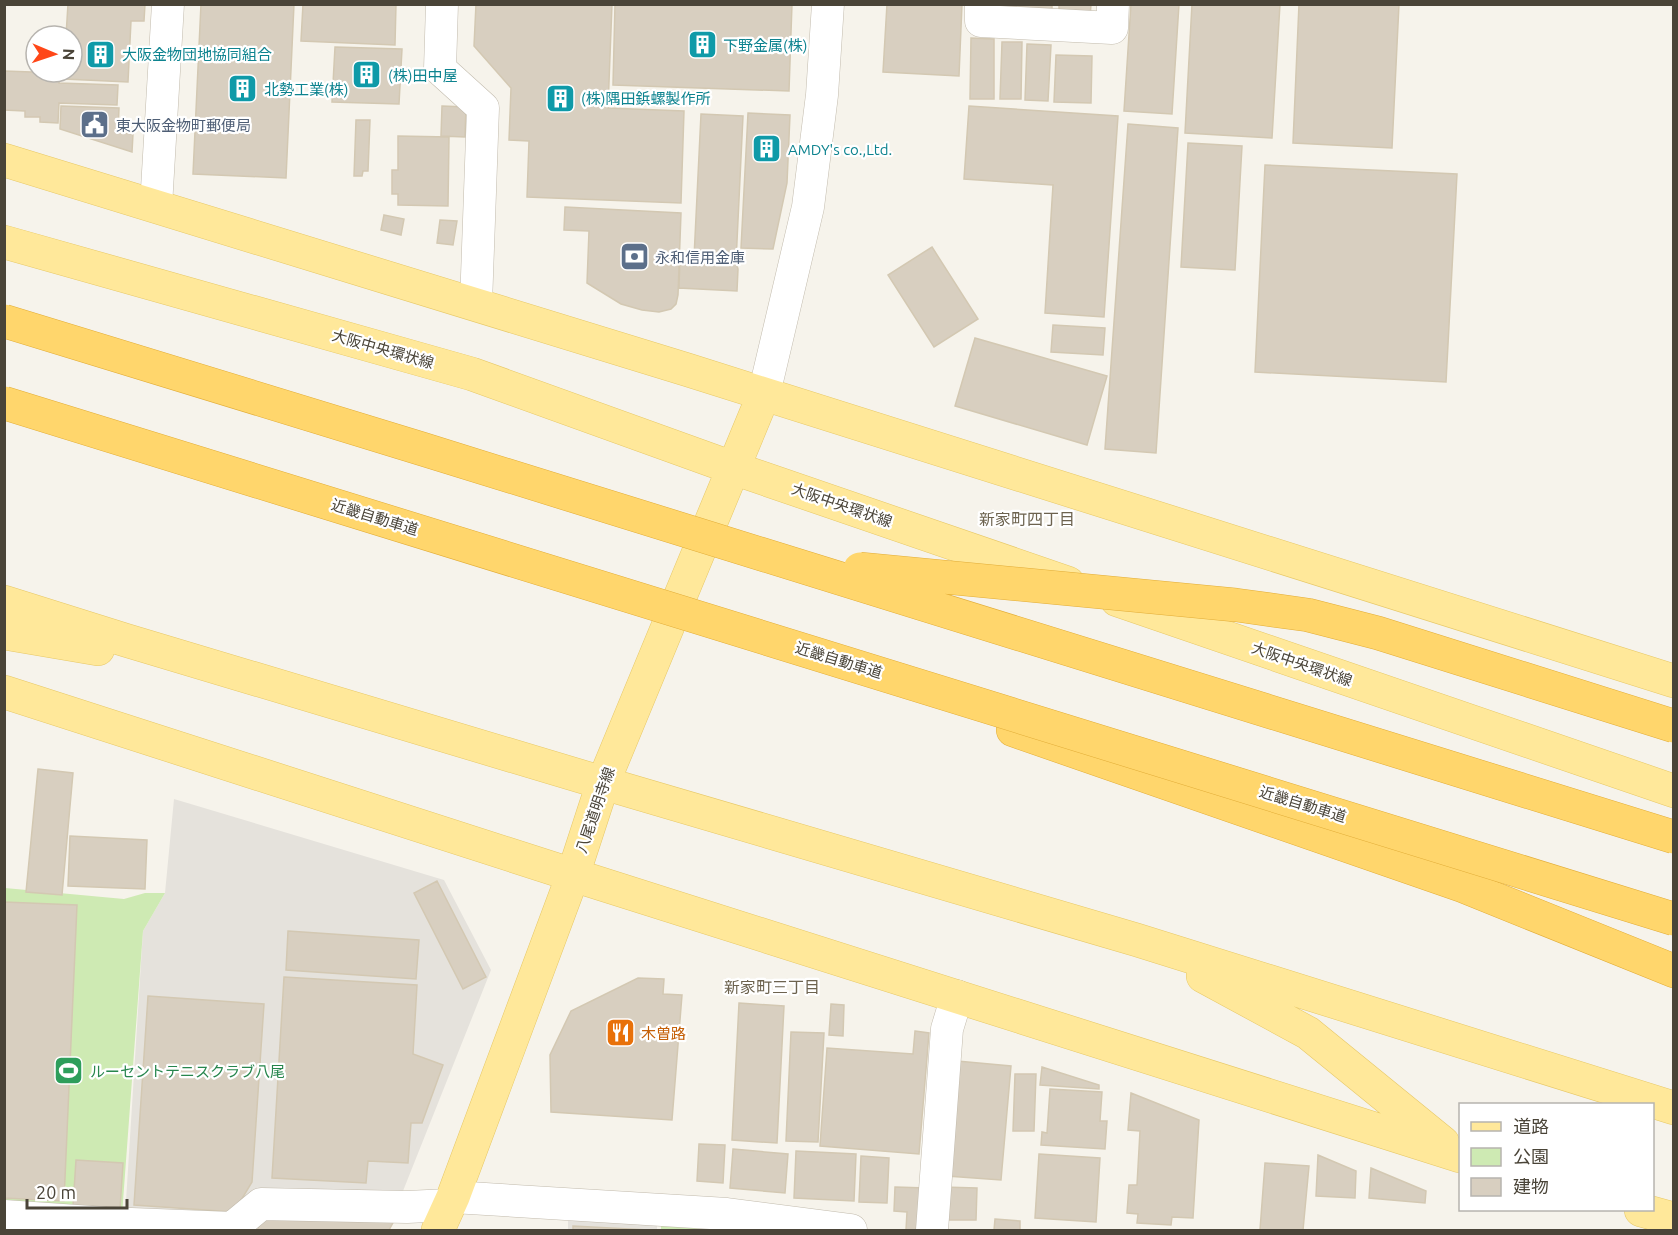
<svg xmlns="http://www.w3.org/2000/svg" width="1678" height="1235" font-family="Ubuntu,'Noto Sans JP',sans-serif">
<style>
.industrial{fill:#e5e2dc}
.green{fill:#ceeab3}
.building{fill:#d8cfc0;stroke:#d3c8b2;stroke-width:1.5}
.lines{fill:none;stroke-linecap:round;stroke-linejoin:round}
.minor-casing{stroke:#c2bbad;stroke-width:33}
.major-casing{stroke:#e7c867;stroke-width:34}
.highway-casing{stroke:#e2ad38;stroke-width:34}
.minor{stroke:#fff;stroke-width:32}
.major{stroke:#ffe89a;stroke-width:33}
.highway{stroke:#ffd66c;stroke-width:33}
.highway-bridge-casing{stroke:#e2ad38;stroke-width:34;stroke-linecap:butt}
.highway-bridge{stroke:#ffd66c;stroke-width:33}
.labels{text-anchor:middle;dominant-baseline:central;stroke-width:4.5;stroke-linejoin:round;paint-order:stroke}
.culture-label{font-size:15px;fill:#0d838f;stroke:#fff;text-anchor:start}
.service-label{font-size:15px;fill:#4e5e75;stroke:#fff;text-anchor:start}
.street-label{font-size:15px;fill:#4a4438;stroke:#fff}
.food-label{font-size:15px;fill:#c56008;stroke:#fff;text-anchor:start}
.leisure-label{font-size:15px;fill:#27864d;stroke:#fff;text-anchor:start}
.neighbourhood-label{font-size:16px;fill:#6d634f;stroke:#fff}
</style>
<rect width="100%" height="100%" fill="#f6f3eb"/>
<path class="industrial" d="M174,799L444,880L491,970L401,1196L229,1220L125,1217L143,931L165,893Z
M568,1219L657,1224V1230H568Z"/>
<path class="green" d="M5,888L124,899L145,893H165L143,931L122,1215L5,1212Z
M661,1224L720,1228V1230H661Z"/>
<path class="building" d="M68,4H145L144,21H131L128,82L64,79V72H72V36H66Z
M201,4H294L286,178L193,174Z
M303,4H396L395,45L301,41Z
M476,4H612L608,108L684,111L681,203L527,197L529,141L509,140L511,88L474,46Z
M615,4H792L789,91L613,85Z
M887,4H962L959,76L883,72Z
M1010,4H1052V15L1009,13Z
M1059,4H1091L1090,18L1059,17Z
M1131,4H1179L1172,114L1124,111Z
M1192,4H1280L1272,138L1185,133Z
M1299,4H1399L1392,148L1293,143Z
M971,38L994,39V99H970Z
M1002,42H1022L1021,99H1000Z
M1027,44L1051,45L1048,101L1025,100Z
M335,47L402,49L399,104L332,102Z
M1056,55L1092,56L1091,103L1054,102Z
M4,71L59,73V83L118,85L117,105L59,103L58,123L40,122V117H25V111L4,110Z
M61,106L119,108L118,132L133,134L132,152L60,129Z
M442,106L466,107L465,137L441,136Z
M969,106L1118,116L1104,317L1045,313L1053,185L964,179Z
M748,113L790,115L787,183L773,249L741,248Z
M701,114L743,116L736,262L738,269L737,291L679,288L680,257L694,258Z
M356,120H370L368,171H363L362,176H354Z
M1128,124L1178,128L1156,453L1105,449Z
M398,136L449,137L448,206L398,205V194H392V170H398Z
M1188,143L1242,146L1235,270L1181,267Z
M1265,165L1457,174L1446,382L1255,372Z
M565,207L681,213L678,295L676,304L671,309L659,312L642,310L621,304L587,283L589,231L564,230Z
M384,215L404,219L401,235L381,230Z
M440,220L457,221L453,245L437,243Z
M932,247L978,319L934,347L888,275Z
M1053,325L1105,328L1103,355L1051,352Z
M975,338L1107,376L1087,445L955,406Z
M38,769L73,773L62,895L26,892Z
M70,836L147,840L145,889L68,886Z
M437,881L486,977L463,989L414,893Z
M4,902L77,905L64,1201L4,1198Z
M288,931L419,940L416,979L286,970Z
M284,977L417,985L413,1054L443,1065L422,1123H411L408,1163L368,1161L366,1183L272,1178Z
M638,978L664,979L663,994L682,995L672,1120L551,1112L550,1055L571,1011Z
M148,996L264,1004L252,1182L234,1212L134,1205Z
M739,1003L784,1006L777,1143L732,1140Z
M831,1004L844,1005L843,1036L829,1035Z
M915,1031L929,1033L919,1154L820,1146L827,1048L913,1054Z
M791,1032L824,1033L818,1142L786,1141Z
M957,1061L1011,1066L1001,1180L947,1176Z
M1042,1067L1099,1085V1089L1040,1085Z
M1015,1074H1036L1034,1131H1013Z
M1050,1089L1102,1092L1100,1121H1107L1105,1149L1041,1145L1042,1132L1047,1133Z
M1131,1093L1199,1120L1193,1218L1172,1217L1171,1225L1137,1223L1138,1214L1127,1213L1129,1185H1137L1140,1131L1128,1130Z
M699,1144L725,1145L723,1183L697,1181Z
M733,1149L788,1154L785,1193L730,1188Z
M796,1151L856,1154L854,1201L794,1198Z
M1039,1154L1100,1158L1096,1222L1035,1218Z
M1318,1155L1356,1171L1355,1198L1316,1196Z
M861,1156L889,1158L887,1203L859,1202Z
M76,1160L123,1163L120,1209L73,1206Z
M1265,1163L1309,1166L1303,1230H1260Z
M1371,1168L1426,1191L1425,1203L1369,1198Z
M895,1187L926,1188L925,1230H906L907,1212L894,1211Z
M942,1187L977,1188L976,1220H941Z
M258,1217L395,1219L389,1230H258Z
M995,1219L1020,1221V1230H994Z
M573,1226L649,1230H573Z"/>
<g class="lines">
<defs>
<path id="minor" d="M442,4L440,69L483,108L476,304
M981,4V21L1112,28L1113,4
M156,206L168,4
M764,394L808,207L822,95L828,4
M453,1197L727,1214L851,1230
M4,1216L106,1223L232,1228L261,1204L407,1207L449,1205
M932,1230L947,1029L957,996"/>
<path id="major" d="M4,160L688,370L1674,681
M4,242L472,374L733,468L1068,583
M1117,600L1674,791
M4,602L125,640L603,783L1137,940L1674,1108
M4,633L98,649
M4,692L573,875L1460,1156
M1203,976L1308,1033L1443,1143
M1641,1210L1674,1219
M438,1230L453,1197L573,875L603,783L764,394"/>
<path id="highway" d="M1013,730L1463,886L1674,971"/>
</defs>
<use href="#minor" class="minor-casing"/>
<use href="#major" class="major-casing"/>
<use href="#highway" class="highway-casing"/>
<use href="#minor" class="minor"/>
<use href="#major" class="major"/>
<use href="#highway" class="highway"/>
<defs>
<path id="highway-bridge" d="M4,321C561,492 1119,660 1674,837
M4,403L1674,919
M860,569L1236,605L1308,615L1378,633L1674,726"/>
</defs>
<use href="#highway-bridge" class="highway-bridge-casing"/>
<use href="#highway-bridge" class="highway-bridge"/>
</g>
<defs>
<symbol id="building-square" viewBox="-11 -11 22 22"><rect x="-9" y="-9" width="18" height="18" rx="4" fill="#0f9aa8" stroke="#fff"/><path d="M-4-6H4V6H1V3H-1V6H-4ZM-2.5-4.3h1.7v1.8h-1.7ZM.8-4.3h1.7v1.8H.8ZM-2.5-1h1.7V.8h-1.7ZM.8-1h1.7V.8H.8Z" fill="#fff"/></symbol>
<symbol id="civic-square" viewBox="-11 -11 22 22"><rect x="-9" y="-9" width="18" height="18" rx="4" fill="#5c6f8a" stroke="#fff"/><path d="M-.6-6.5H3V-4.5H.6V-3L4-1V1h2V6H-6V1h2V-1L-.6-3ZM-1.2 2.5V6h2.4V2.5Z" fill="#fff"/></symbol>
<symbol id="bank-square" viewBox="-11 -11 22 22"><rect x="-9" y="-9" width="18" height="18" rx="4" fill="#5c6f8a" stroke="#fff"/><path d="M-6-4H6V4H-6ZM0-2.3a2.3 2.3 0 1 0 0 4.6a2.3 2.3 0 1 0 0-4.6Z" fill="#fff"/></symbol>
<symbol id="restaurant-square" viewBox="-11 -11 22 22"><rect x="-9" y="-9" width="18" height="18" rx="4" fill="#e8710a" stroke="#fff"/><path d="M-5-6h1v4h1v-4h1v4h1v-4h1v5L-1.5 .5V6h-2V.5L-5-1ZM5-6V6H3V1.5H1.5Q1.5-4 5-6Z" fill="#fff"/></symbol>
<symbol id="stadium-square" viewBox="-11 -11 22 22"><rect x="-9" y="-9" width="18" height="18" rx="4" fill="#2e9e5b" stroke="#fff"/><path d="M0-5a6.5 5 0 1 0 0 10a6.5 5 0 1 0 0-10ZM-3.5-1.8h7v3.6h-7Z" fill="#fff"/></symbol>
</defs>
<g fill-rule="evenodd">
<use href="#building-square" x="686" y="28" width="33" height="33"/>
<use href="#building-square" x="84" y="38" width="33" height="33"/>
<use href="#building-square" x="350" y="58" width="33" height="33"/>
<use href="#building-square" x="226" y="72" width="33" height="33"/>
<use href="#building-square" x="544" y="82" width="33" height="33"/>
<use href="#civic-square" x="78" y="108" width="33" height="33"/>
<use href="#building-square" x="750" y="132" width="33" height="33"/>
<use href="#bank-square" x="618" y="240" width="33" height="33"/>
<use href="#restaurant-square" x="604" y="1016" width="33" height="33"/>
<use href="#stadium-square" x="52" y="1054" width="33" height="33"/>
</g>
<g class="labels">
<g class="culture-label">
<text x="723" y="45">下野金属(株)</text>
<text x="122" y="54">大阪金物団地協同組合</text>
<text x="388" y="75">(株)田中屋</text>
<text x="264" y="89">北勢工業(株)</text>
<text x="581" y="98">(株)隅田鋲螺製作所</text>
<text x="788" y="149">AMDY's co.,Ltd.</text>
</g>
<g class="service-label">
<text x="116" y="125">東大阪金物町郵便局</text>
<text x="655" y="257">永和信用金庫</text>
</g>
<g class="street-label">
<text transform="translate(383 349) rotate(16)">大阪中央環状線</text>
<text transform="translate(842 505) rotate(19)">大阪中央環状線</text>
<text transform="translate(375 517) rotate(17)">近畿自動車道</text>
<text transform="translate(839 660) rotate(17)">近畿自動車道</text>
<text transform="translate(1302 664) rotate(19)">大阪中央環状線</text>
<text transform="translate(1303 804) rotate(17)">近畿自動車道</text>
<text transform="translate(595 810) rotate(-71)">八尾道明寺線</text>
</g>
<g class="food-label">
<text x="641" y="1033">木曽路</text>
</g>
<g class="leisure-label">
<text x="90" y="1071">ルーセントテニスクラブ八尾</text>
</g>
<g class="neighbourhood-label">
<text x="1027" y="519">新家町四丁目</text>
<text x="772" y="987">新家町三丁目</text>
</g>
</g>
<rect width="1678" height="1235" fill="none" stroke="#4a4438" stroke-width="12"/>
<rect x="1459" y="1103" width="195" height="108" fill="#ffffff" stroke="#b7b4af" stroke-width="1.5"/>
<rect x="1471" y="1122" width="30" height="9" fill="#ffe89a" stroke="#b7b4af" stroke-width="1.5"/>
<text x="1513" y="1133" font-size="18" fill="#4a4438">道路</text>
<rect x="1471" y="1148" width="30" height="18" fill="#ceeab3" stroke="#b7b4af" stroke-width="1.5"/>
<text x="1513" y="1163" font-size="18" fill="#4a4438">公園</text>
<rect x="1471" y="1178" width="30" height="18" fill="#d8cfc0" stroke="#b7b4af" stroke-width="1.5"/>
<text x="1513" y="1193" font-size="18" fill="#4a4438">建物</text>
<g transform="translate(54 54) rotate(92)"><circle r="28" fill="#ffffff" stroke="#b7b4af" stroke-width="1.5"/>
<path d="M0-4.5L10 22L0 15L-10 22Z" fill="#ff4718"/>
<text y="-9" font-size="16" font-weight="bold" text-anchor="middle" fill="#4a4438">N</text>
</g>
<path d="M27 1199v9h100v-9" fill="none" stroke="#4a4438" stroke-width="3"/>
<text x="36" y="1199" font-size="18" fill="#4a4438" stroke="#ffffff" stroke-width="4.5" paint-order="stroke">20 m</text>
</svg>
